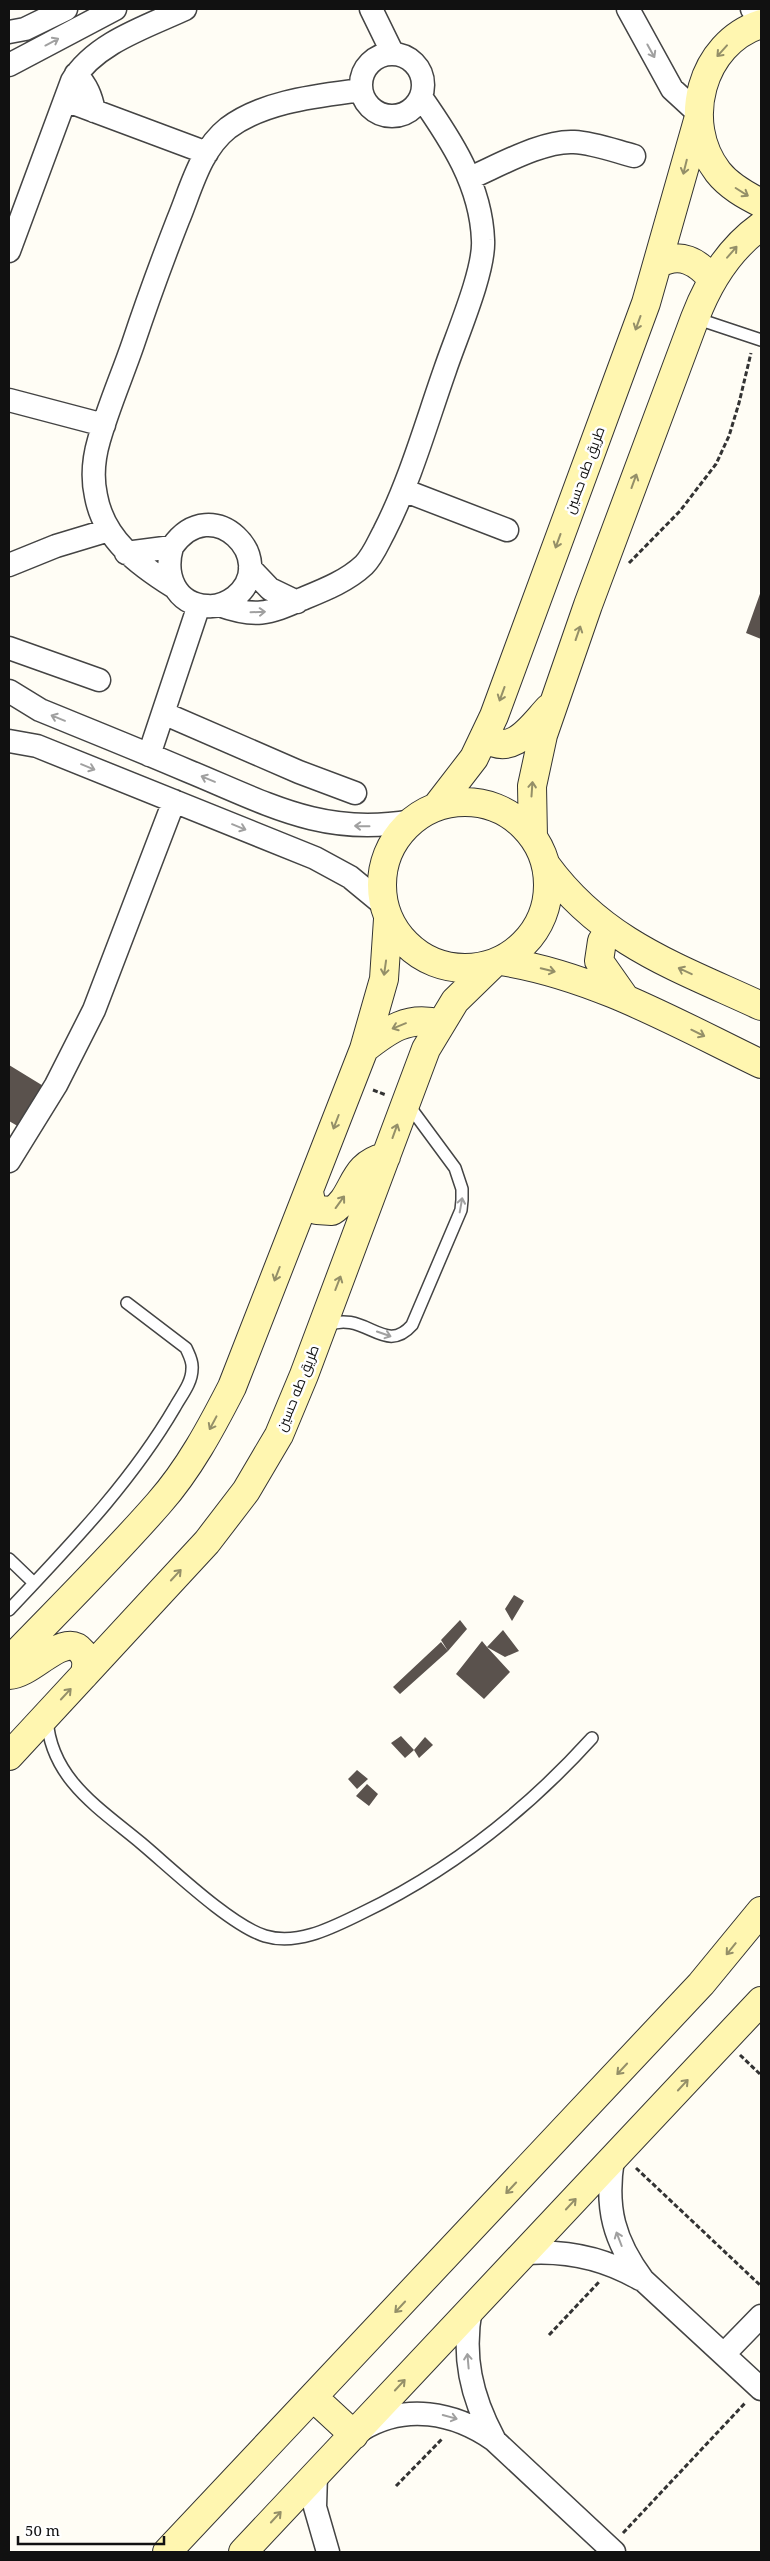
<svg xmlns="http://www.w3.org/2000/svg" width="770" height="2561" font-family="'Noto Serif',Cairo,serif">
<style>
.building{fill:#5a524d}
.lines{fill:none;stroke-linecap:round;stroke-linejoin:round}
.lane-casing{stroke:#444;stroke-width:14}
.street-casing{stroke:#444;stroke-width:25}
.secondary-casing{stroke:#333;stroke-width:30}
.path{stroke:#333;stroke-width:3;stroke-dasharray:5 2.5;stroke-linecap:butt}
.lane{stroke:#fff;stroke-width:11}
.street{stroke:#fff;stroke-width:22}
.secondary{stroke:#fff6b0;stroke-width:28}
.oneway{stroke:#a0a0a0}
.oneway2{stroke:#948f68}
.labels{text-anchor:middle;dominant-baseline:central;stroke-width:5;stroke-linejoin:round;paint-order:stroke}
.street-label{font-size:14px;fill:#111;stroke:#fff}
</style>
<rect width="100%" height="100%" fill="#fffdf5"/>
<path class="building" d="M761,591V639L746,633Z
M9,1065L45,1087L21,1128L9,1121Z
M514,1595L524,1601L512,1621L505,1609Z
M460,1620L467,1629L448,1651L441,1640Z
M503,1630L519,1651L505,1657L487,1647L510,1672L484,1699L456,1674L482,1641L487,1647Z
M441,1642L448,1651L400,1694L393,1687Z
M401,1736L414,1750L405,1758L391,1743Z
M425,1737L433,1745L419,1758L414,1750Z
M357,1770L368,1779L357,1789L348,1779Z
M367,1784L378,1794L369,1806L356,1796Z"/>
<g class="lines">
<defs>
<path id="lane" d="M695,318L761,340
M325,1326C365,1308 384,1357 412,1325L461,1210L462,1200V1189L455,1168L407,1103
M9,1559L34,1583
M9,1610C69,1546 130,1484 175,1407C181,1396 192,1383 192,1369C193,1361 189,1355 186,1348L127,1303
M47,1719C51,1779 99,1808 141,1843C172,1869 230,1925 265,1936C298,1946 333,1927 362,1913C451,1870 525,1812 592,1738"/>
<path id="street" d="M371,9L393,54
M628,9L672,89L697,112
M752,9L761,12
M9,32L25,29L66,9
M361 85a31 31 0 1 1 62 0a31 31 0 1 1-62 0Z
M9,65L115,9
M76,74C87,86 91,96 94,111
M65,100L207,153
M470,178C498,166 543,140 574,142C594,143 615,151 634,156
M9,251L72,81C95,43 146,27 185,9
M9,400L104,425
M403,490L507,530
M126,553L172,547C212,489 281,560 235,597C227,603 217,607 207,606C175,604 164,575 172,547
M9,565L56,546L109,530
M250,568L270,589L297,602
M174,587C139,565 104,540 96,496C92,478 94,457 99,440C108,408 122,376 133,344C147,302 162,261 178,220C191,189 200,150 228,128C264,101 317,96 361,90
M219,605C255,618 268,614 302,599C324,590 347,581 364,565C373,556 378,543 384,532C410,481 426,424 445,370C456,337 485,271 483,240C481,185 451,140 421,97
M9,648L99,680
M9,691L40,710C89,730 139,750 188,771C266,803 323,837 411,821
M163,713L299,772L355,793
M9,741L37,746L315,858L350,877L384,905
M149,755L199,605
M9,1161L56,1085L94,1010L174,801
M613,2159C605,2208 614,2241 643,2280L761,2389
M525,2253C566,2250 604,2258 640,2279
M471,2308C462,2356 471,2396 494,2439
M724,2354L761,2316
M361,2430C405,2403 454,2412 494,2440L614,2552
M316,2474L315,2507L328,2552"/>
<path id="secondary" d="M761,24C701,43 680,123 718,172C729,186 745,195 761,203
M658,264C680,251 698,262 712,279
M485,738C513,757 531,727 549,708
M382 885a83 83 0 1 1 166 0a83 83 0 1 1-166 0Z
M437,806L474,758L494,716L646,303L698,120
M533,837L532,786L543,735L588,605L695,318C709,281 729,249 761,226
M546,865C603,943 677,967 761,1006
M610,931L602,941L599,961L625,998
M501,961C595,976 676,1023 761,1064
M364,1049C388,1030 408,1015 440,1024
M309,1192L311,1202L317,1210L332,1211C356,1196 350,1164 386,1157
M9,1661C59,1609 111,1558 159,1503C189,1469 211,1428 232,1387L364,1049L384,979L388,919
M9,1675C33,1674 64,1630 82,1652C88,1659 87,1667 84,1675
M9,1756L207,1542L246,1491L279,1435L304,1375L426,1049L455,1001L492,965
M314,2398L354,2435
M167,2552L701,1984L761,1911
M243,2552L761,2001"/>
</defs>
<use href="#lane" class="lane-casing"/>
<use href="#street" class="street-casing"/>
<use href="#secondary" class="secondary-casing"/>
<path class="path" d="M629,563L680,511L716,464L729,436L739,403L751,353
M373,1090L386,1095
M740,2055L761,2075
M636,2168L761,2286
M549,2335L599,2282
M396,2486L443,2438
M623,2533L746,2402"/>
<use href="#lane" class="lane"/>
<use href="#street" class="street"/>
<use href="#secondary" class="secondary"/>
</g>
<defs><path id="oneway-shaft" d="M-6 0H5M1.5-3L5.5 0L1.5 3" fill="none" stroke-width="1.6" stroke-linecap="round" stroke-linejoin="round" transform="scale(1.25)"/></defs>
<g class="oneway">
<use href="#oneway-shaft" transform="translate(52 42) rotate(-28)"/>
<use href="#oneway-shaft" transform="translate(651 51) rotate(61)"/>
<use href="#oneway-shaft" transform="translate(258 612) rotate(-2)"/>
<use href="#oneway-shaft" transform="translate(58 718) rotate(-158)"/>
<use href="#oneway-shaft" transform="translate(88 767) rotate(22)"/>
<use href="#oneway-shaft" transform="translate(208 779) rotate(-157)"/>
<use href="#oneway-shaft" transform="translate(362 826) rotate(-179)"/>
<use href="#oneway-shaft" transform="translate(239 827) rotate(22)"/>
<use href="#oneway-shaft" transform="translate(461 1205) rotate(-80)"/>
<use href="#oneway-shaft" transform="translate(384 1334) rotate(19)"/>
<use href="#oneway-shaft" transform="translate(619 2239) rotate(-111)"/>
<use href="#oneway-shaft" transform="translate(468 2361) rotate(-95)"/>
<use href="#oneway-shaft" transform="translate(450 2417) rotate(15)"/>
</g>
<g class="oneway2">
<use href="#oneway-shaft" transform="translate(722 51) rotate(132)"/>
<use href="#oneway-shaft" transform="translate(685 167) rotate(104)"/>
<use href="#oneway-shaft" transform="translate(742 192) rotate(32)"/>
<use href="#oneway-shaft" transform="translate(732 252) rotate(-49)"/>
<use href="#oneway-shaft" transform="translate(638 323) rotate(110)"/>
<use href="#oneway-shaft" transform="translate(634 481) rotate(-70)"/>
<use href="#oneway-shaft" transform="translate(558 541) rotate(110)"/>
<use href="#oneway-shaft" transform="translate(578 633) rotate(-71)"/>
<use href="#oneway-shaft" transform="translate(502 694) rotate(110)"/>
<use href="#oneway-shaft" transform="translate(532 789) rotate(-86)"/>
<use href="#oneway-shaft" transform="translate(385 968) rotate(98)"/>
<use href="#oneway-shaft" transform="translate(548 970) rotate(14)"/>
<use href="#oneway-shaft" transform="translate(685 971) rotate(-155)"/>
<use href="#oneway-shaft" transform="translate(399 1026) rotate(158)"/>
<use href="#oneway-shaft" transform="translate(698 1033) rotate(26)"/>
<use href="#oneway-shaft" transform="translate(336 1122) rotate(111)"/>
<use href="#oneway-shaft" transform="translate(395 1131) rotate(-70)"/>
<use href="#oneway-shaft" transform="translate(340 1202) rotate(-54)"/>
<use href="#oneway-shaft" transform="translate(277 1274) rotate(111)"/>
<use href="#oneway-shaft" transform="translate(338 1283) rotate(-69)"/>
<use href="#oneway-shaft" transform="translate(213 1423) rotate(118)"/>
<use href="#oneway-shaft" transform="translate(176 1575) rotate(-47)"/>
<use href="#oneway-shaft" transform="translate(66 1694) rotate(-47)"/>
<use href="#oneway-shaft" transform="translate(731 1949) rotate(129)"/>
<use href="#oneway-shaft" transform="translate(622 2069) rotate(133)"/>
<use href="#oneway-shaft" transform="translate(683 2085) rotate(-47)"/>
<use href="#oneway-shaft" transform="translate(511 2188) rotate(133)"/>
<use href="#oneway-shaft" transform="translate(571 2204) rotate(-47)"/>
<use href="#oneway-shaft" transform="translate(400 2307) rotate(133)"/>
<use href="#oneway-shaft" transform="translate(400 2385) rotate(-47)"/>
<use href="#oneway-shaft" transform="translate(276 2517) rotate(-47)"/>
</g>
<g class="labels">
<g class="street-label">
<text transform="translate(584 470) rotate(-70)">طريق طه حسين</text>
<text transform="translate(297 1388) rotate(-68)">طريق طه حسين</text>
</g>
</g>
<rect width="770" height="2561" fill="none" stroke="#111111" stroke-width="20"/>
<path d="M18 2536v8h146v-8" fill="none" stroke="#111111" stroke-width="2.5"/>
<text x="25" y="2536" font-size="15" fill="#111111" stroke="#ffffff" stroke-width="4" paint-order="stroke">50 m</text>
</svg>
